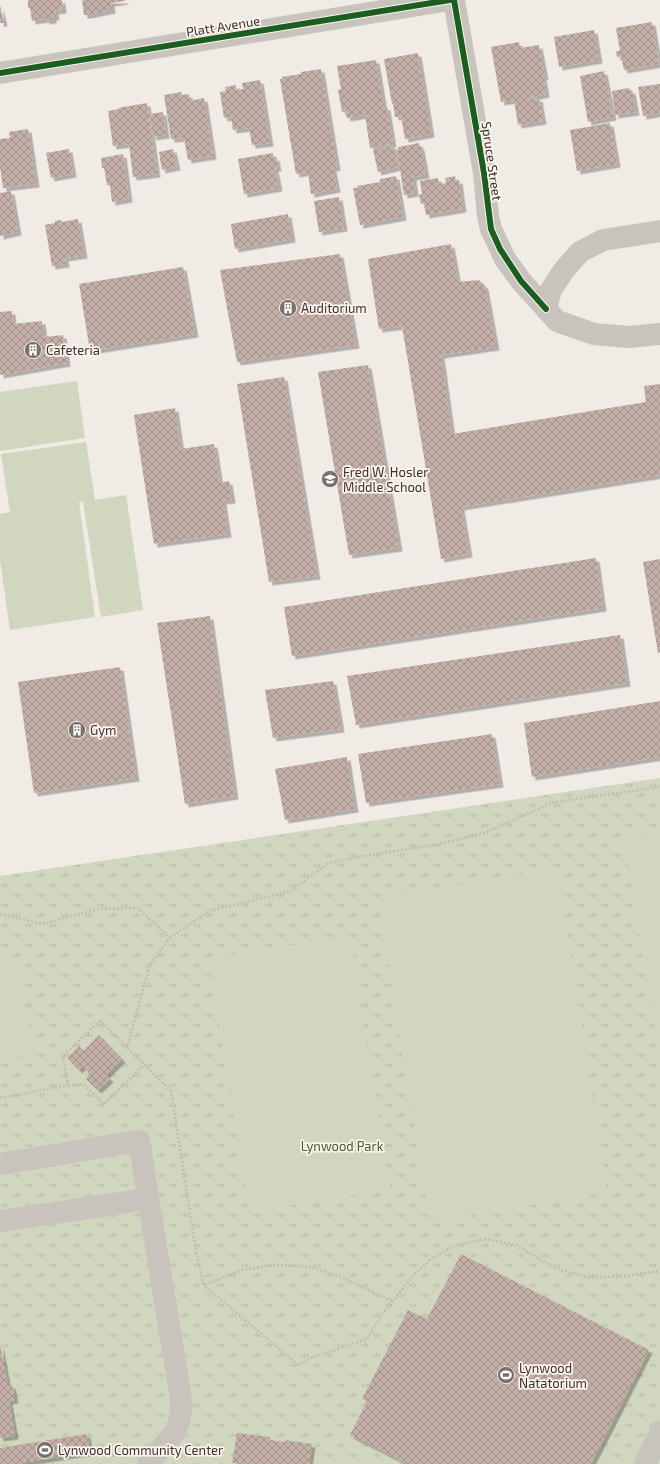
<svg xmlns="http://www.w3.org/2000/svg" width="660" height="1464" font-family="'Exo 2',sans-serif">
<style>
.grass{fill:url(#grass-tufts)}
.pitch{fill:#d1d6bf}
.building{fill:url(#building-cross-hatch);filter:url(#shadow)}
.lines{fill:none;stroke-linecap:round;stroke-linejoin:round}
.path{stroke:#c2bbb6;stroke-width:2.5;stroke-dasharray:2 2;stroke-linecap:butt}
.minor{stroke:#c9c3be;stroke-width:22}
.cycleway-casing{stroke:#fbf5ee;stroke-width:8}
.cycleway{stroke:#1b5e20;stroke-width:6}
.labels{text-anchor:middle;dominant-baseline:central;stroke-width:3.5;stroke-linejoin:round;paint-order:stroke}
.street-label{font-size:13px;fill:#3b302b;stroke:#fbf5ee}
.poi-label{font-size:13px;fill:#3b302b;stroke:#fbf5ee;text-anchor:start}
.park-label{font-size:13px;fill:#4a5a2e;stroke:#fbf5ee}
</style>
<defs>
<pattern id="grass-tufts" width="24" height="20" patternUnits="userSpaceOnUse"><rect width="24" height="20" fill="#d1d6bf"/><path d="M3 7l-1-3M5 7V3M7 7l1-3M15 17l-1-3M17 17v-4M19 17l1-3" fill="none" stroke="#b4b8a4"/></pattern>
<pattern id="building-cross-hatch" width="8" height="8" patternUnits="userSpaceOnUse"><rect width="8" height="8" fill="#c3afa7"/><path d="M0 0l8 8M0 8l8-8" fill="none" stroke="#a08f88"/></pattern>
<filter id="shadow"><feDropShadow dx="3.5" dy="3.5" stdDeviation="0" flood-color="#0004"/></filter>
</defs>
<rect width="100%" height="100%" fill="#f0ebe5"/>
<path class="grass" d="M660,778V1464H0V876Z"/>
<path class="pitch" d="M77,381L85,438L0,451V392Z
M86,442L95,500L126,495L143,610L101,617L83,502H79L95,617L10,630L0,560V514L10,512L1,454Z
M660,831V1063L624,837Z
M557,869L608,1192L429,1221L378,898Z
M350,936L390,1190L249,1212L209,959Z
M17,957L33,1053L0,1059V959Z"/>
<path class="building" d="M28,0H62L63,10L55,11L56,17H53V20L46,21V19L32,21L30,8H28Z
M82,0H125V1L111,3L112,10L88,15H84Z
M0,5L4,23H0Z
M652,22L659,64L624,70L621,56L617,57L616,51H620L616,28Z
M594,30L599,60L559,67L554,37Z
M519,42L520,48L539,45L545,76H543L546,94L528,98V100L539,98L543,121L518,125L514,100L501,102L491,47Z
M418,53L431,134L405,139L401,116L395,117L393,103L392,104L384,59Z
M376,60L384,107H387L393,144L370,148L365,115L347,118L346,111L342,112L338,90L341,89L337,66Z
M321,69L337,167L333,168L337,189L311,194L308,172L296,174L280,79H282V77L301,74V72Z
M604,71L613,117L588,122L580,76Z
M260,80L270,143L252,145L249,128L233,130L231,117L224,118L220,92L226,91L225,87L236,85V90L243,89L242,83Z
M660,84V113L643,116L638,87Z
M629,88L630,91L632,90L636,112L615,115L612,91Z
M181,92L182,95L189,94L190,101L204,98L213,156L188,160L184,138L171,139L164,95Z
M147,103L157,174L133,177L129,144L113,146L108,111L119,109L118,108Z
M163,112L166,135L153,137L150,114Z
M610,123L617,164L577,171L570,130Z
M28,129L36,184L3,188L0,167V139L10,138L9,132Z
M419,143L420,147H421L426,175L413,177L415,193L404,195L397,151H398V147Z
M394,146L398,167L378,172L373,150Z
M69,149L73,174L51,178L46,153Z
M173,149L177,167L162,170L159,152Z
M273,153L274,158L276,157L278,168H275L279,188L244,194L238,159Z
M123,154L129,199L112,202L110,185H107L104,168H102L101,158Z
M396,176L403,217L360,225L353,188H358L357,186L380,182V179Z
M455,176L456,181L459,180L463,209L426,215L424,203L421,204L419,195L422,194L420,181L438,178L439,184L446,183L445,178Z
M11,191L18,232L0,236V193Z
M339,197L344,228L319,232L314,201Z
M288,214L292,239L235,249L231,224Z
M78,219L84,255L65,258L66,264L52,266L45,225L55,223V221L61,220V222Z
M451,244L458,282L479,280L485,286L496,347L441,355L452,434L646,402L644,386L660,384V475L461,507L469,554L441,559L402,326L379,329L368,259Z
M340,254L356,345L237,362L220,270Z
M183,267L195,334L90,351L79,284Z
M12,311L13,324L42,321L44,337L63,335L67,363L0,375V312Z
M368,365L399,548L349,555L318,372Z
M284,377L317,576L269,582L237,384Z
M175,408L181,449L214,444L220,483L229,481L232,500L223,501L228,534L154,544L134,415Z
M596,558L603,608L292,656L284,607Z
M660,559V652L658,653L643,562Z
M210,616L235,796L185,804L157,623Z
M620,635L627,683L356,725L347,676Z
M120,667L136,778L34,793L18,682Z
M333,681L341,729L273,738L265,690Z
M660,701V757L532,777L524,723Z
M492,734L500,784L366,803L358,754Z
M347,757L355,809L285,820L275,769Z
M99,1035L122,1059L106,1075L110,1079L98,1090L86,1079L90,1074L83,1066L79,1070L67,1058L79,1046L83,1051Z
M461,1254L649,1350L591,1464H407L350,1435L367,1401L362,1399L408,1310L427,1319Z
M0,1344L8,1386L12,1385L15,1400L9,1401L15,1436L0,1438Z
M237,1433L270,1437V1440L284,1442L285,1440L312,1444L309,1464L232,1463Z
M87,1434L90,1452L15,1464H0V1448Z"/>
<g class="lines">
<path class="path" d="M0,914L42,924L98,909L138,908L170,938L150,964L127,1048
M170,938L209,911L291,891L329,863L353,858L438,844L484,833L554,802L660,787
M68,1085L83,1084L104,1104L144,1065
M0,1098L68,1085L63,1056L100,1021L171,1091L196,1251L204,1285L298,1365L311,1358L367,1339L382,1314L413,1276L431,1259L456,1245L485,1239L516,1245L555,1268L591,1278L624,1276L660,1271
M204,1285L242,1270L274,1265L311,1267L339,1276L366,1289L393,1301"/>
<path class="minor" d="M454,0L484,173L488,216L491,229L505,259L521,281L557,321L594,334L629,337L660,334
M0,73L450,0
M546,309L551,290L564,270L580,252L603,240L660,231
M0,1164L139,1141L182,1406C181,1413 180,1419 178,1425C172,1441 157,1451 148,1464
M0,1221L148,1199
M645,1464L660,1432"/>
<defs>
<path id="cycleway" d="M454,0L484,173L491,229L500,249L521,281L546,309
M0,73L450,0"/>
</defs>
<use href="#cycleway" class="cycleway-casing"/>
<use href="#cycleway" class="cycleway"/>
</g>
<defs>
<symbol id="building-disc" viewBox="-11 -11 22 22"><circle r="9.5" fill="#7a716c" stroke="#fbf5ee"/><path d="M-4-6H4V6H1V3H-1V6H-4ZM-2.5-4.3h1.7v1.8h-1.7ZM.8-4.3h1.7v1.8H.8ZM-2.5-1h1.7V.8h-1.7ZM.8-1h1.7V.8H.8Z" fill="#fff"/></symbol>
<symbol id="school-disc" viewBox="-11 -11 22 22"><circle r="9.5" fill="#7a716c" stroke="#fbf5ee"/><path d="M0-5L7-2L0 1L-7-2ZM-4 1L0 2.5L4 1V4Q0 6-4 4Z" fill="#fff"/></symbol>
<symbol id="stadium-disc" viewBox="-11 -11 22 22"><circle r="9.5" fill="#7a716c" stroke="#fbf5ee"/><path d="M0-5a6.5 5 0 1 0 0 10a6.5 5 0 1 0 0-10ZM-3.5-1.8h7v3.6h-7Z" fill="#fff"/></symbol>
</defs>
<g fill-rule="evenodd">
<use href="#building-disc" x="278" y="298" width="20" height="20"/>
<use href="#building-disc" x="23" y="340" width="20" height="20"/>
<use href="#school-disc" x="320" y="469" width="20" height="20"/>
<use href="#building-disc" x="67" y="720" width="20" height="20"/>
<use href="#stadium-disc" x="496" y="1365" width="20" height="20"/>
<use href="#stadium-disc" x="35" y="1440" width="20" height="20"/>
</g>
<g class="labels">
<g class="street-label">
<text transform="translate(223 26) rotate(-9)">Platt Avenue</text>
<text transform="translate(492 161) rotate(82)">Spruce Street</text>
</g>
<g class="poi-label">
<text x="301" y="308">Auditorium</text>
<text x="46" y="350">Cafeteria</text>
<text x="343" y="472">Fred W. Hosler<tspan x="343" dy="15">Middle School</tspan></text>
<text x="90" y="730">Gym</text>
<text x="519" y="1368">Lynwood<tspan x="519" dy="15">Natatorium</tspan></text>
<text x="58" y="1450">Lynwood Community Center</text>
</g>
<g class="park-label">
<text x="342" y="1146">Lynwood Park</text>
</g>
</g>
</svg>
